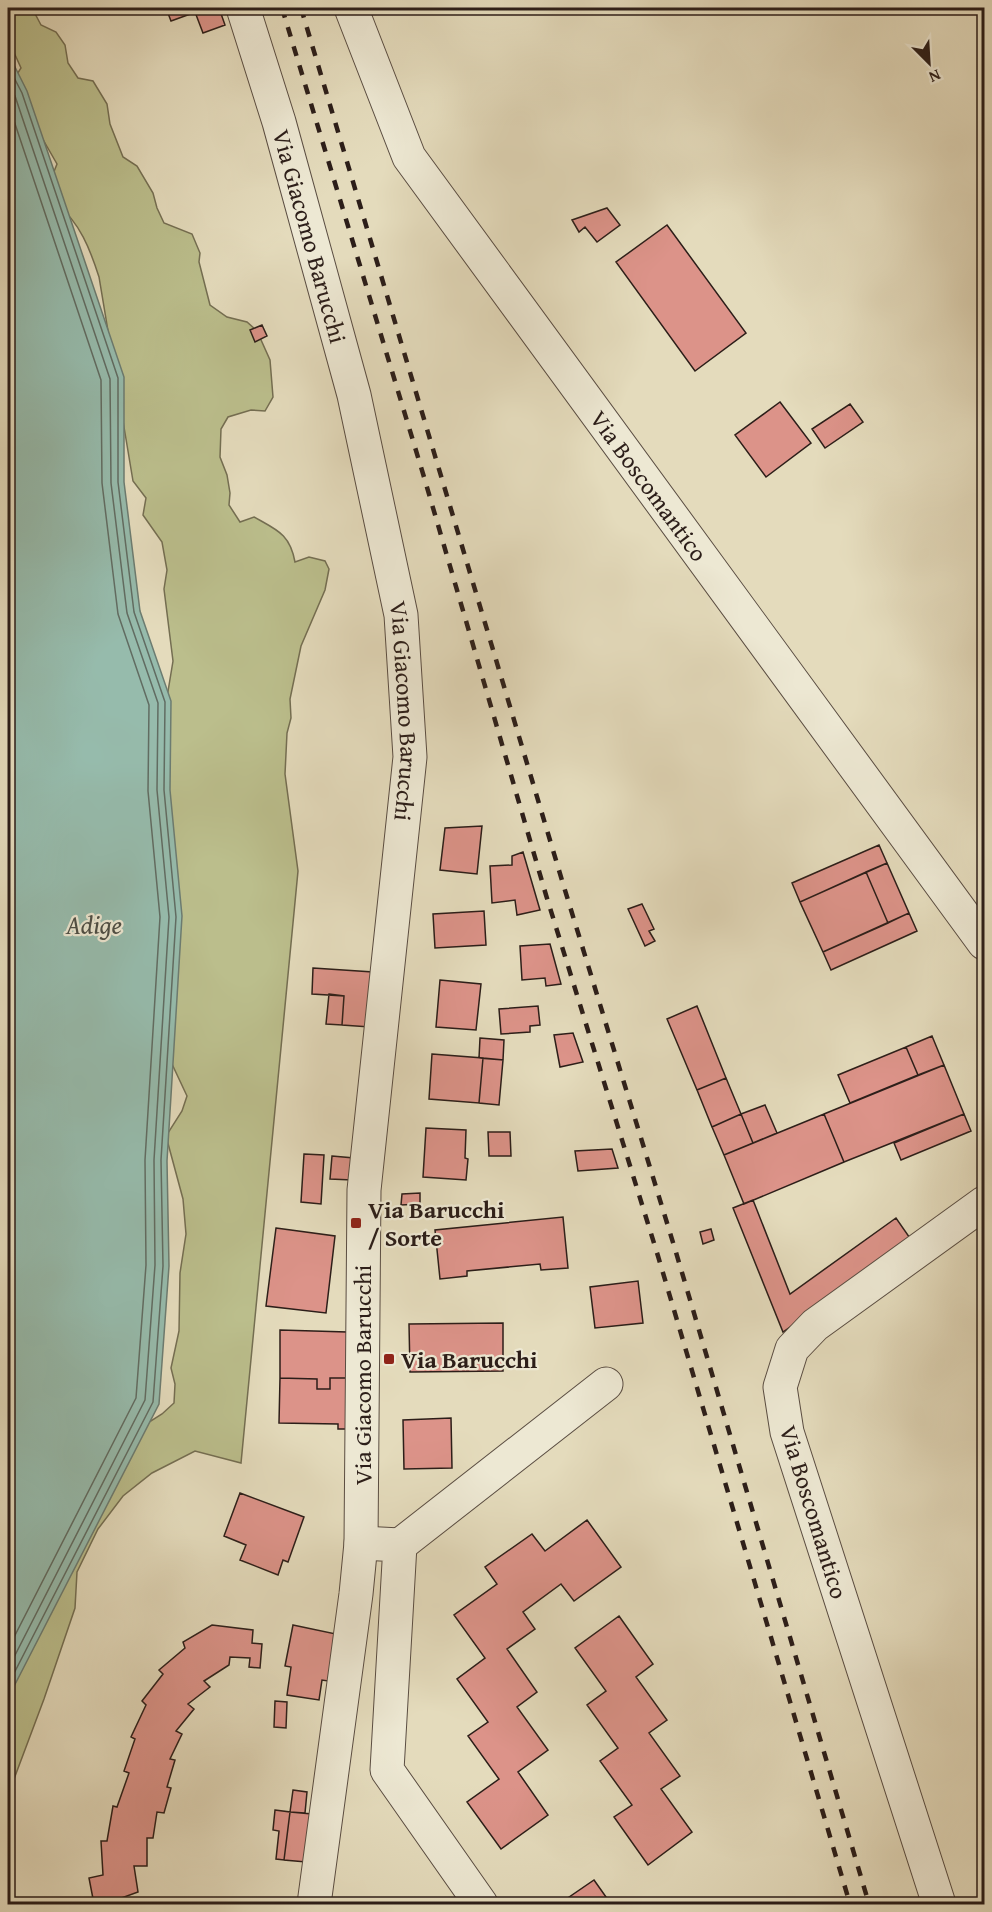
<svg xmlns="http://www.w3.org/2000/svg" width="992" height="1912" font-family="'Gentium Book Plus',serif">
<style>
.green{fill:#bbbe8c;stroke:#746e52;stroke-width:1.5}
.water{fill:#96bbac;stroke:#6c7c71;stroke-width:1.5}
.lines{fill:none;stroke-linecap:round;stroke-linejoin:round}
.shore{stroke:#616c62;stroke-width:1.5}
.building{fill:#dc9389;stroke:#2c1e19;stroke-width:1.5}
.street-casing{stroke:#5a4d42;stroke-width:35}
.street{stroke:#ede8d3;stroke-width:33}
.rail{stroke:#2c1e19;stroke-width:4.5;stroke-dasharray:10 10;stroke-linecap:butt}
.poi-dot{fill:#8f2418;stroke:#ede8d3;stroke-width:2}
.labels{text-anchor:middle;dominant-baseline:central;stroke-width:4.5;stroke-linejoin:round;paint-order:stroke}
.street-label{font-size:24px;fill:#2c1e19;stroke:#ede8d3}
.poi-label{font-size:24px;font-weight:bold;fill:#2c1e19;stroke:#ede8d3;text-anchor:start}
.water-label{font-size:26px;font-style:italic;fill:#4c4d45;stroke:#ede8d3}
</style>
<rect width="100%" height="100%" fill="#e4dbbc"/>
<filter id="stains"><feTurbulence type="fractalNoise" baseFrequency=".00333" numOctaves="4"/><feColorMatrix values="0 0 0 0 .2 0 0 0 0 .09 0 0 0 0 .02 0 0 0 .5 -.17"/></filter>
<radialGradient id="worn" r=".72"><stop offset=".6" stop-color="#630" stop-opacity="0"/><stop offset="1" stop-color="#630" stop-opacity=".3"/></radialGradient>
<path class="green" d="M8,8H32L41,25L56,32L65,45L68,63L78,78L93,81L107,104L110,124L123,157L137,166L153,193L157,208L164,223L192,234L200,253L199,262L210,305L227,317L247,322L257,331L270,360L273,397L265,411L251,410L228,417L221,429L220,457L227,475L230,493L229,505L240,522L254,517C277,530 290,534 295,562L309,557L325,561L329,569L325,590L301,646L290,699L291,718L287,733L285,774L298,871L241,1463L195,1451L152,1473L123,1496L98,1529L77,1572L75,1608L44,1699L8,1795V1691L135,1431L162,1414L174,1403L175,1384L171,1368L179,1331L180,1273L186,1234L183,1199L166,1136L182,1111L187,1096L172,1064L157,758L173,661L164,589L167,570L162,542L143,515L146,498L133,481L99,277C90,249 80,223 57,204L53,174L57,164L18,96L14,79L21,68L11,46L8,42Z"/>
<path class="water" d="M8,53L27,91L124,377V482L140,611L171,701L170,790L182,916L167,1161L169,1266L159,1404L8,1698Z"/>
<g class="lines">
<path class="shore" d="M8,66L22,93L118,378V482L134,612L165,702L164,790L176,917L161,1160L163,1266L153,1402L8,1685
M8,82L15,96L110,379L111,483L127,613L158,703L157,790L169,917L154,1160L155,1265L145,1400L8,1669
M8,103L101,380L102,483L118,614L149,705L148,791L160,917L145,1160L146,1265L136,1398L8,1649"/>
</g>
<path class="building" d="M166,8H207L171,21Z
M207,8H219L225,25L203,33L195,12Z
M607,208L620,225L597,242L585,227L579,232L572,220Z
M667,225L746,333L695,371L616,262Z
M262,325L267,336L255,342L250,330Z
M780,402L811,443L766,477L735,435Z
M850,404L863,422L825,448L812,429Z
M482,826L477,874L440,870L445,828Z
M879,845L887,863L800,902L792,883Z
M523,852L540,910L517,915L515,900L492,903L490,866L512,865V856Z
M887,863L909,913L888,923L866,872Z
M866,872L888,923L823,952L800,902Z
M642,904L654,929L649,931L655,941L645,946L628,909Z
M484,911L486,945L435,948L433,914Z
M909,913L917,931L831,970L823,952Z
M550,944L561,984L546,986L545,978L522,980L520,946Z
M313,968L373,972L370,1027L342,1025L344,996L312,994Z
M440,980L481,984L476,1030L436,1027Z
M329,994L344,996L342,1025L326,1024Z
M538,1006L540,1025L530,1026V1032L501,1034L499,1009Z
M697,1006L726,1078L697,1090L667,1019Z
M573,1033L583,1062L560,1067L554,1035Z
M932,1036L944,1065L918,1075L906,1047Z
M480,1038L504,1040L503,1060L479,1058Z
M906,1047L918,1075L850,1103L838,1075Z
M432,1054L483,1058L479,1103L429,1099Z
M483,1058L503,1060L499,1105L479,1103Z
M944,1065L964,1114L844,1162L824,1114Z
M726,1078L741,1114L712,1127L697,1090Z
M765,1105L777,1133L753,1143L741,1114Z
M741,1114L753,1143L724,1155L712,1127Z
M824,1114L844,1162L744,1204L724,1155Z
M964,1114L971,1131L901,1160L894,1143Z
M426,1128L466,1130L465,1158L468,1159L466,1180L423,1177Z
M488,1132H510L511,1156H489Z
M612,1149L618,1168L578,1171L575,1151Z
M304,1154L324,1155L321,1204L301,1202Z
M332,1156L354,1158L352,1180L330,1179Z
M420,1193V1204L401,1205L402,1194Z
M753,1200L790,1294L896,1218L912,1241L783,1332L733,1208Z
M563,1217L568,1268L541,1270L540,1264L467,1271V1276L440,1279L435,1230Z
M276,1228L335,1236L326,1313L266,1306Z
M711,1229L714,1240L703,1244L700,1232Z
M638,1281L643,1323L595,1328L590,1287Z
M503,1323V1371L410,1372L409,1324Z
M280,1330L347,1332L348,1378H330V1389H317V1379L280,1378Z
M280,1378L317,1379V1389H330V1378H348L349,1429H338V1424L279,1423Z
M451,1418L452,1468L404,1469L403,1420Z
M240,1493L304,1517L288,1562L283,1560L278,1575L240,1560L246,1545L224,1536Z
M587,1520L621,1567L574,1601L561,1584L523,1612L535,1629L507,1649L537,1692L517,1707L548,1750L518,1772L548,1815L501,1849L467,1802L499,1779L468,1736L488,1722L457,1679L485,1658L454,1615L497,1584L485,1567L532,1534L545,1551Z
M619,1616L653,1664L636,1677L667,1720L649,1733L680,1776L661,1789L692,1832L648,1865L614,1817L632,1805L600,1761L618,1748L587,1705L606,1691L575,1648Z
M212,1625L253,1630L252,1643L262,1644L260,1668L249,1667L250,1658L230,1657L229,1665L204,1681L210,1687L188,1704L194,1709L176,1731L182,1734L170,1759L175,1760L167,1787L171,1788L164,1813L157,1812L153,1838H147V1866H134L138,1892L105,1904H94L89,1878L103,1875L101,1841H107L113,1806L117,1807L129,1773L124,1771L135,1739L131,1737L146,1705L142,1701L163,1674L159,1670L185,1648L183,1642Z
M293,1625L336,1634L328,1681L322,1680L319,1700L287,1695L291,1667L285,1666Z
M275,1701L287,1702L286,1728L274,1727Z
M293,1790L307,1792L305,1813L290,1812Z
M275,1810L290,1812L284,1860L276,1859L279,1831L273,1830Z
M290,1812L312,1814L306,1862L284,1860Z
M594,1880L611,1904H559Z"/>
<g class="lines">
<defs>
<g id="street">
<path id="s1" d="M243,8L279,122L354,395L401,615L410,757L364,1190L361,1543L356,1594L314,1904"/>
<path id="s2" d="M351,8L409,157L984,943"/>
<path d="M361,1543L400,1545L387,1770L481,1904"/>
<path d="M400,1545L606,1384"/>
<path d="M939,1904L787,1432L780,1387L792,1349L815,1325L984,1203"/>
</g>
</defs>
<use href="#street" class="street-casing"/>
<use href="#street" class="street"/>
<path class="rail" d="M282,8L424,477L546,895L658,1256L850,1904
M301,8L564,887L675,1249L869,1904"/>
</g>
<g class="poi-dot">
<rect x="350" y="1217" width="12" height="12" rx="3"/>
<rect x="383" y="1353" width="12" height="12" rx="3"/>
</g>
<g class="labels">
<g class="street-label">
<text stroke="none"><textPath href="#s1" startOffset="238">Via Giacomo Barucchi</textPath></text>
<text stroke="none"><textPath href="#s2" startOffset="567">Via Boscomantico</textPath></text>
<text stroke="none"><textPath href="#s1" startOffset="724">Via Giacomo Barucchi</textPath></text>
<text transform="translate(362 1375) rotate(-90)">Via Giacomo Barucchi</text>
<text transform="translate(814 1512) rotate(73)">Via Boscomantico</text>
</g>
<g class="poi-label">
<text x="368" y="1209">Via Barucchi<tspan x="368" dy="28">/ Sorte</tspan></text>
<text x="401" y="1359">Via Barucchi</text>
</g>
<g class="water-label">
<text x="94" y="924">Adige</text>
</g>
</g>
<rect width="992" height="1912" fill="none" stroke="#e4dbbc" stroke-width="30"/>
<rect x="9" y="9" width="974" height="1894" fill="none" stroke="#2c1e19" stroke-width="3"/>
<rect x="15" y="15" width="962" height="1882" fill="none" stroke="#2c1e19" stroke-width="1.5"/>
<g transform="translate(929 63) rotate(156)" stroke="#ede8d3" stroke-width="4.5" paint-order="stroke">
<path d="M0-4.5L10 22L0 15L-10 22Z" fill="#2c1e19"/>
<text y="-9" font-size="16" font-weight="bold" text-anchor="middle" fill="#2c1e19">N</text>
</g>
<rect width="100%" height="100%" filter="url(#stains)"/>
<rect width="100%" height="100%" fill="url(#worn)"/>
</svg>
